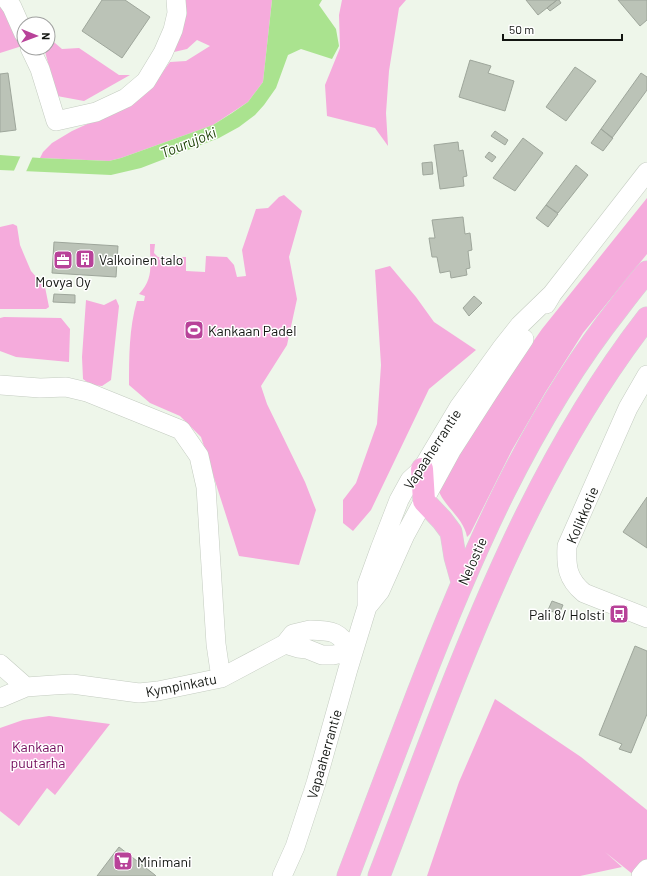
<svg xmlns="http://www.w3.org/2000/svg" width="647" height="876" font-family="Barlow,sans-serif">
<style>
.green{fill:#f5abdc}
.water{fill:#aae38f}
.pier{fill:#eef6ea}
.building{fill:#bbc3b7;stroke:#9ea69b}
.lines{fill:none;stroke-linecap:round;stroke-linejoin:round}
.minor-casing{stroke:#c4ccc1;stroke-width:20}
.highway-casing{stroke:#d4d5d4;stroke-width:23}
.minor{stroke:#fff;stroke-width:19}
.highway{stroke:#f8b0e0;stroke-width:22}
.labels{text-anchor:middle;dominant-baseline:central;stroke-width:3;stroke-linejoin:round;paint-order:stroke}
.poi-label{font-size:14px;fill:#121511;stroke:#fff;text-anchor:start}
.street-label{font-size:14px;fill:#121511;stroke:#fff}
.park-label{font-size:14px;fill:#71085a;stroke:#fff}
.water-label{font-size:15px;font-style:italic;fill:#22460c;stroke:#fff}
</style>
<rect width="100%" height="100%" fill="#eef6ea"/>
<path class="green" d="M184,0H272L263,82L248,102L213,125L121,158L109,161L40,158L43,152L52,143L72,131L96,120L159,77L170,62L186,61L210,46L197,40L187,49L174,52L183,25Z
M342,0H406L399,8L389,71L386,113L388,146L375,128L327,116L325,85L340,48L339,15Z
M0,3L22,46L0,53Z
M48,37L62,49L79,48L119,75H130L84,101L57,96L44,48H48Z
M284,195L302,211L289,257L297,299L287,345L261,386L267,404L305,482L316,510L299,565L239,556L201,437L180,416L150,403L129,385C129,357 129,328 137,301H144L145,296L139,294C154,278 150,265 150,244H155L154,253L158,257H186V271L205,272L206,256L227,257L234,265L237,277L246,276L242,250L256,209L268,208L279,197Z
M647,198V254L583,333L545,393L512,450L470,534L467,537C464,518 444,507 438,489L499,390L542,329Z
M13,224L17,226L20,245L25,257L31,271L45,287L49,307L46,309H0V227Z
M390,266L416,297L434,322L476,350L429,389L371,510L353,531L343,523V500L356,483L377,424L381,365L375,270Z
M116,299L119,306L111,380L102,386L91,385L83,379L82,357L86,300L104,305Z
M4,317L61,318L70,329L69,362L16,357L0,351V318Z
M495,699L581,757L647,810V876H635L605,852L622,867L580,876H427L459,782Z
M49,716L110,724L55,795L47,788L19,826L0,811V728L23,720Z"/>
<path class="water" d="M272,0H322L319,5L336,29L339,46L332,59L301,49L288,55L276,88L264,105L255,115L239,127L219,138L141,168L111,175L0,170V155L40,158L109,161L121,158L213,125L232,113L248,102L263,82Z"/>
<path class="pier" d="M21,155L33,156L25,174L13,173Z"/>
<path class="building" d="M102,0H125L150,17L122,58L82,31Z
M526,0H557L538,15Z
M557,0H559L561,3L550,11L547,8Z
M618,0H647V20L640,26Z
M470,60L491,66L488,73L514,81L505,111L459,97Z
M575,67L596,81L566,121L546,107Z
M8,73L16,130L0,132V74Z
M641,73L647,77V90L612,138L601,129Z
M601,129L613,138L603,151L591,143Z
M495,131L508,140L505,145L491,136Z
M523,138L543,153L515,191L493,178Z
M458,142L459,151L463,150L467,176L463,177L464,186L440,189L434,145Z
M489,152L496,157L492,162L485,157Z
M432,162L433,174L423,175L422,163Z
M576,165L588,175L558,213L546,205Z
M546,205L558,214L548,227L536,218Z
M463,217L465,234L470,233L472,250L468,251L470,268L466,269L467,275L451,278L450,271L440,273L437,257H432L429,238H435L432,220Z
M54,242L118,246L116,277L52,273Z
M54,294L75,295V303L53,302Z
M474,296L482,303L469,316L463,308Z
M647,497V548L623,532Z
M552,601L563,605L559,614L548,610Z
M635,646L647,651V714L631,753L619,749L622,744L599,735Z
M119,847L155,875L156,876H97Z"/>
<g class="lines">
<defs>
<path id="minor" d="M7,0L12,7L24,34
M30,48L40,69L56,121L96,112L126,98L146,81L163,53L173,30L177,13L176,0
M546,304L552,294L647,172
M647,375L628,408L567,546C566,566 567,579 584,593L647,618
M0,385L40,388L66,387L87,392L181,430L199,456L206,487L216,644L221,678
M367,607L380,591L405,535L452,449L488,393L524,339
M310,630C336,631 336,631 353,651L333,655H322L307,649L298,648L285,644L293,634Z
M0,664L26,687
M0,698L26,687L54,685L72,684L139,693L158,691L221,678L285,644
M282,876L295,847L316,783L348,669L367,607V585L380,549L399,500L410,480L422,469L459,407L501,349L520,325L552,294
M641,876L647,869"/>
<path id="highway" d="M422,469L424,501L442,520L451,532L455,557L462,582
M348,876C371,816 394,755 417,695C470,558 528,422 619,307C628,295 637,283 647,272
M379,876C453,684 519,483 647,318"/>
</defs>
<use href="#minor" class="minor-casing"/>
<use href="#highway" class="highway-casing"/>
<use href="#minor" class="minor"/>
<use href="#highway" class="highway"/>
</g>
<defs>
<symbol id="building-square" viewBox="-11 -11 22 22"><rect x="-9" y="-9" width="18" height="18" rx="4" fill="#b84299" stroke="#fff"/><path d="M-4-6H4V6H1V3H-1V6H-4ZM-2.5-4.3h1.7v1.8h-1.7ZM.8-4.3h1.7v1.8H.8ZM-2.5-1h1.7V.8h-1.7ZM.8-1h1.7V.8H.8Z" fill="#fff"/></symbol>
<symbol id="office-square" viewBox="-11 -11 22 22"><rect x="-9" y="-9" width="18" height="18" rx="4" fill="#b84299" stroke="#fff"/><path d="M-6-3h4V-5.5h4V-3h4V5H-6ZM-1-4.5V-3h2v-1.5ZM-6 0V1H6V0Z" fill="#fff"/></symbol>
<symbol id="stadium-square" viewBox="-11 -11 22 22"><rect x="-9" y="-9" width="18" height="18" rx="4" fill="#b84299" stroke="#fff"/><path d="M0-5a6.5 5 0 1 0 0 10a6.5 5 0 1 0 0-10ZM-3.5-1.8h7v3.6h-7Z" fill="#fff"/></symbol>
<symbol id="bus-square" viewBox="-11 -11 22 22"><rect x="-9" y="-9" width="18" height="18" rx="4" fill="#b84299" stroke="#fff"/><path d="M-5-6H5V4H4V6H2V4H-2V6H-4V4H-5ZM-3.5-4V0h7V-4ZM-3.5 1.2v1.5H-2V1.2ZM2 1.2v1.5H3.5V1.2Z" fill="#fff"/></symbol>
<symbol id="supermarket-square" viewBox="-11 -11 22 22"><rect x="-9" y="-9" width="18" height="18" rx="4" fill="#b84299" stroke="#fff"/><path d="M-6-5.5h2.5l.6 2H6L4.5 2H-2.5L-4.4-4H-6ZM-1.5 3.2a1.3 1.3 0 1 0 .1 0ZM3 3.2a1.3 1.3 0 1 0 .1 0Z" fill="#fff"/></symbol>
</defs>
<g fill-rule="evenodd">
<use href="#building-square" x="74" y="248" width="22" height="22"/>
<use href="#office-square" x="52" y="249" width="22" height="22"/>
<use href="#stadium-square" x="183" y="319" width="22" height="22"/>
<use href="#bus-square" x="608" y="603" width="22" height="22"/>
<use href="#supermarket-square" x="112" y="850" width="22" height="22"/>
</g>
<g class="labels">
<g class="poi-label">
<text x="99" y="259">Valkoinen talo</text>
<text x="63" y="281" text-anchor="middle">Movya Oy</text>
<text x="208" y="330">Kankaan Padel</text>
<text x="605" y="614" text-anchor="end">Pali 8/ Holsti</text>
<text x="137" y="861">Minimani</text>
</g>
<g class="street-label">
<text transform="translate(432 449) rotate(-57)">Vapaaherrantie</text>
<text transform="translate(582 515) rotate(-67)">Kolikkotie</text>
<text transform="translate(472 561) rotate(-66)">Nelostie</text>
<text transform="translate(181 685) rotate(-11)">Kympinkatu</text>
<text transform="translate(324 754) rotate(-74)">Vapaaherrantie</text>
</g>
<g class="park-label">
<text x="38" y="746">Kankaan<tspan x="38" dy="16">puutarha</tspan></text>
</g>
<g class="water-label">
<text transform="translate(188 142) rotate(-22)">Tourujoki</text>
</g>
</g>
<g transform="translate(36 36) rotate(91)"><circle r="19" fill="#ffffff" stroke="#a0a1a0"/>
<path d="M0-3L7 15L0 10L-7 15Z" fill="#b84299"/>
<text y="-6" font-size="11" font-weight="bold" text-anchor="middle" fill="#121511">N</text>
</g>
<path d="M503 34v6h119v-6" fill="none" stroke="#121511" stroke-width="2"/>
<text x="509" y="34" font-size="12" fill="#121511" stroke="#ffffff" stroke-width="3" paint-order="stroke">50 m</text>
</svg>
